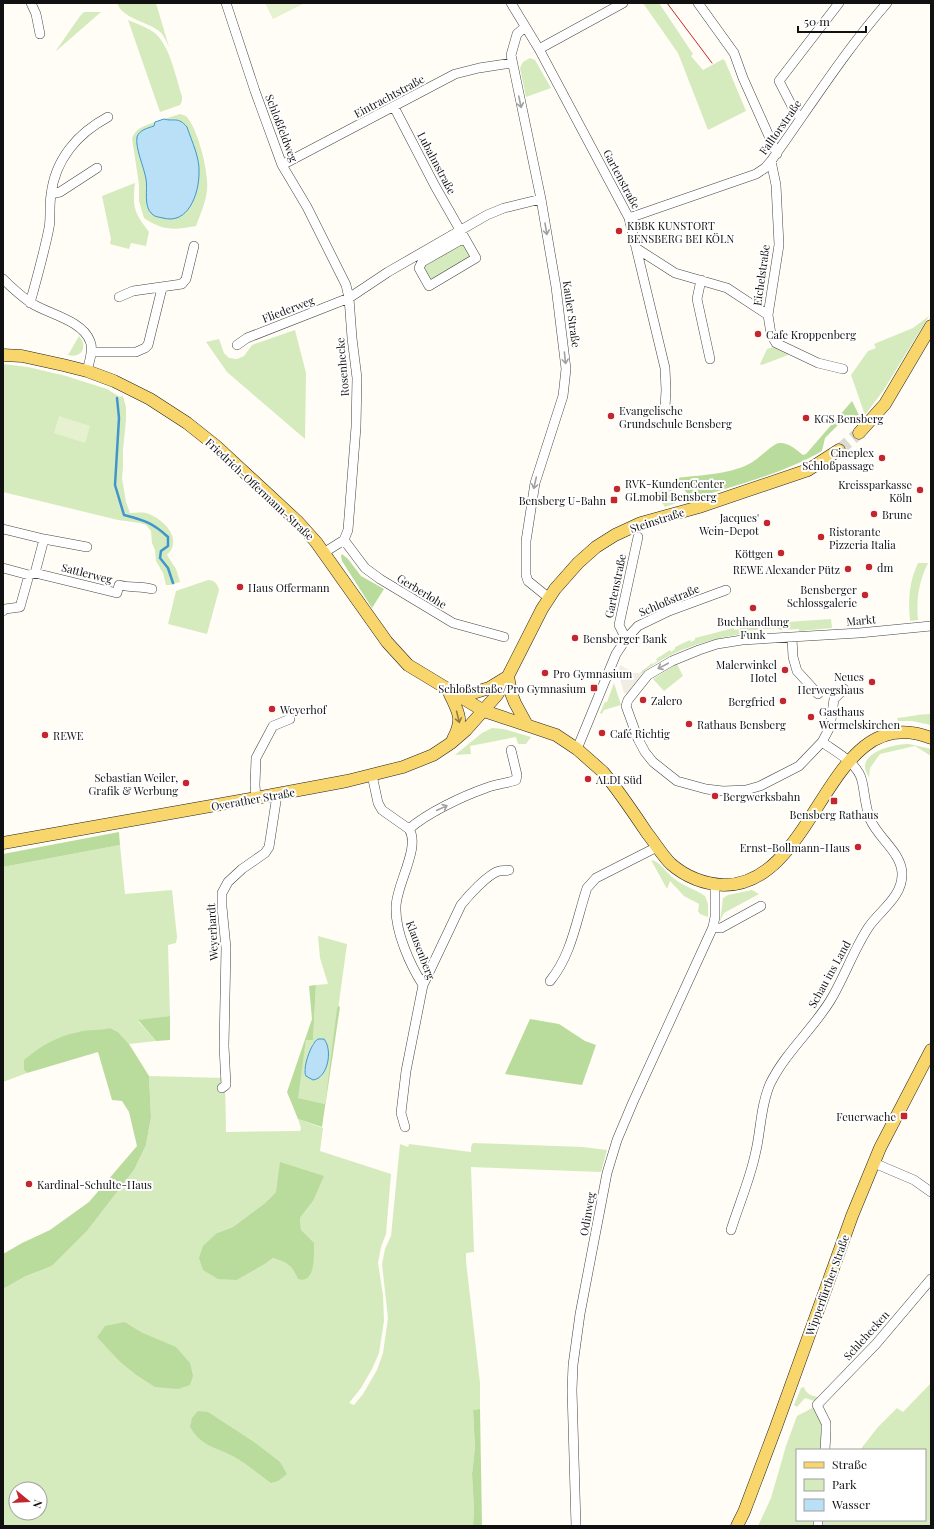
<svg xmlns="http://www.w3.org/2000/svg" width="934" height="1529" font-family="'Playfair Display',serif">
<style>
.green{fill:#d5ebbd;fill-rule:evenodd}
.forest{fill:#b9dc9c}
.pitch{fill:#e6f2cf}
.plaza{fill:#f1ede2}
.water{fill:#b9e0f7;stroke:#3f96cf}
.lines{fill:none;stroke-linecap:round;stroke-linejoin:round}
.stream{stroke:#3f96cf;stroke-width:2.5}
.major-tunnel{stroke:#dbdad3;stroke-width:12;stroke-dasharray:12 6;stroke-linecap:butt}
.minor-casing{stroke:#444;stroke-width:10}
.major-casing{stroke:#222;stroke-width:13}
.minor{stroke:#fff;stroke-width:9}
.major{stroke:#f9d66b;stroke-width:12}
.tram{stroke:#c4262e;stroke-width:1}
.oneway{stroke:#a0a0a0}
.oneway2{stroke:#917d42}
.poi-dot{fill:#c4262e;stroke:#fff;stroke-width:1.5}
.labels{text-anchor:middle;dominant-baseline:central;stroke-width:4;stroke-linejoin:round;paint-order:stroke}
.street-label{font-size:11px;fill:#111;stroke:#fff}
.poi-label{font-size:11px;fill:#111;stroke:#fff;text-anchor:start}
</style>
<rect width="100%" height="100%" fill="#fffdf5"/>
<path class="green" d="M117,3H156L169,47C166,41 164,35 159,31C146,21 123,19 117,3Z
M643,3H659L693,54L691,56L703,70L723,59L725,61L746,111L708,130L678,53Z
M84,12H101L55,52L80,16Z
M128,20C137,24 149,28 156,34C170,47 176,78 182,96V101L180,105L160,112Z
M530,58L535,60L551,88L526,97L520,68L523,62Z
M180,114L186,116C198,129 209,172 207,190C206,202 200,215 196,226C174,230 163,231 144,218L139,201V185L132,138C137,127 144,126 155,122L154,126L142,131L137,142L146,178L148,208L199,164L187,127C178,116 174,122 164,119Z
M135,183C132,207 134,213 149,232L146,246L131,243L129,249L110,244L111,239L102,196Z
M465,243L472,256L432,282L421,268L423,263Z
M929,316L883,391L865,415L851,375L868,351L876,348L874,344L913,328Z
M295,330L306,373L305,439L227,372L206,342L219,339L224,353L229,358L237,359L244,356L252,345Z
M79,336C88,346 82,359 68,355Z
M773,347L788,353V355L762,365L760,364L767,349Z
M3,364L28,367L66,376L107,389L120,397L123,396L126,407V420L123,450V467L122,478L126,502L130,513C135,513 141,512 146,513C163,518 184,539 167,555L176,569L180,582L170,585H166L163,573L156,561L155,550L152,543L151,531L146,525L140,523L118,520L3,492Z
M668,485L679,502L665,507L656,494Z
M918,563H928C919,581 916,599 918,620L910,621C908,600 909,582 918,563Z
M208,580C214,580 218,584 219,590L207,634L168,624L176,591Z
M831,619L832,628L799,631V629L781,630L776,628L744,631L741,634C706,640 669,651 641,674L640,673L652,663L653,664L657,661L656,659L670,650L671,652L675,649V647L690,640L691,642L695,640V638L734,628V630L740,629L739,627L756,624L757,627L762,626V624L779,623L780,625L786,624V622Z
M677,664L683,676L664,691L653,679Z
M614,683L621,705L604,710L602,714L600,713L605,702H607Z
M931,707V725L912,721H898L897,718C909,717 919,714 930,714Z
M492,728L504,729L531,737L526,744H518L516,737L470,746L471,754L455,755L482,733Z
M909,744L931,749V756L915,746L880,754L870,768L869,778C867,774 865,770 865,766C866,750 897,744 909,744Z
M120,845L125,894L172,890L177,937L176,943L168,945L170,1016L138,1021L156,1041L129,1044L118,1032L110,1028L24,1070L27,1073L3,1082V867Z
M651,860C658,860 666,872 672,877C682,886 695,889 705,896L708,904V917L700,914L698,911L699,904L684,896L670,881L667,889Z
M752,890L759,894L724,913L720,921L723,898L728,895Z
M318,936L347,944L325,1104L297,1098L306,1040H313L316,985L328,984L320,958ZM313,1043L328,1050L325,1071H304Z
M149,1076L225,1078L226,1132L300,1131L301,1128L298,1119L323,1128L320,1151L391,1174L386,1234L381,1247L378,1263L383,1295L384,1321L379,1353L372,1369L361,1388L349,1403L354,1405L363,1394L377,1370L383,1353L388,1318L382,1264L385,1249L391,1236L400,1144L408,1147L409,1144L471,1152V1147L473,1143L583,1147L607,1150L601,1172L471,1167L474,1252L466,1253V1261L480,1383V1409L473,1410L475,1447L472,1474L474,1510L473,1526H3V1289L26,1276L52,1266L87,1231L134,1170L146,1145L151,1117ZM276,1192L313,1201L300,1218L301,1230L299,1279C292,1265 288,1263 273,1258L265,1264L237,1280L217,1233L233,1227L265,1203ZM125,1322L143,1333L156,1340V1387L136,1375L120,1362L98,1337ZM16,1489H40V1513H16Z
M931,1383V1526H820L821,1520H925V1450H860L878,1427L897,1408L903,1412Z
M804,1387C806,1394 812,1396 818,1397L814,1401L805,1398L797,1407L794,1405L801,1388Z
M816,1406L824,1425L823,1450H797V1520H816L815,1526H758L771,1498L786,1446L797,1416Z"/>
<path class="forest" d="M852,401L861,419L854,425L846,417L825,438L822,451C782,474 736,485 692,499L691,496L688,495L676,478C699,475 727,475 749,464C758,460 771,445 779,443C788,442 797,450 803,455L806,454Z
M342,554L348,559L361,576L384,589L372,608L342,561L341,556Z
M119,832L120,845L3,867V854Z
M316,985L313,1040H306L298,1098L325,1104L337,1009L338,1006L340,1007L322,1127L298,1119L287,1092L312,1019L309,986Z
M170,1016V1040L156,1041L138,1020Z
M530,1019L559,1024L585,1041L596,1045L582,1085L505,1074Z
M110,1028L118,1032L129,1044L149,1076L151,1117L146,1145L134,1170L87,1231L52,1266L26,1276L3,1289V1254L22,1243L50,1230L89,1202L137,1146L129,1112L122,1101L112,1100L98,1052L27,1073L24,1070V1060C40,1046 58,1036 79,1032C89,1029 100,1031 110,1028Z
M280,1162L324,1176L313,1201L300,1218L301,1230L314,1243C314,1253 316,1285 298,1279C292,1265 288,1263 273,1258L265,1264L237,1280L218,1279L203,1270L199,1258L203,1246L217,1233L233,1227L265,1203L276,1192Z
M125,1322L143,1333L176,1347L190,1363L193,1376L190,1385L178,1389L155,1387L136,1375L120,1362L97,1337L105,1326Z
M480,1409L482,1526H473L474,1510L472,1474L475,1447L473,1410Z
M198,1411L208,1412L254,1442L280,1462L287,1474L278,1481L271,1483C258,1474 246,1463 233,1456C215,1447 201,1446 190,1427L192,1418Z"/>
<path class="pitch" d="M265,3H305L273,19Z
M59,416L90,426L85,443L54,433Z"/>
<path class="plaza" d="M620,665L634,673H640L643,676L628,694L624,693L618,672Z"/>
<path class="water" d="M164,119C174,122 178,116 187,127C192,142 200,158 199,173C199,194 188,225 163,218C159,217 155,217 152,214C143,206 148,189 146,179C144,167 135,148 137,137C139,130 148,128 154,126L155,122Z
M318,1039H324C333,1050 328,1078 313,1080L306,1076C302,1069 311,1043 318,1039Z"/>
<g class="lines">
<path class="stream" d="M117,398L119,418L115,485L124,515C144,520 153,523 168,537V546L161,551L160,558L168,568L173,583"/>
<path class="major-tunnel" d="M839,450L859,433"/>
<defs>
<path id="minor" d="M31,3L36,14L40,34
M226,3L255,91L282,165L307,207L346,285L349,298L352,338L357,378L356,427L348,530L344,540L325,552
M511,3L539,49L629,218L665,368L666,390L665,408
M698,3L734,53L743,78L777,154
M525,27L517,34L511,55L541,199L556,287L566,369L563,396L535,483L526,541V575L528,581L549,598
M539,49L623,3
M394,107L435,186L476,258L429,286L419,268L422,262L459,241L465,240
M801,117L795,112L779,81L839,3
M771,161L776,185L779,245L768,315L771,334L776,343L818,363L843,369
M282,165L455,74L479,68L512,63
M51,194L60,192L97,168
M629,218L756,174L765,168L771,161C809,108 844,52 887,3
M636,248L675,273L727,288L768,315
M3,279C11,287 21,296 31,303C48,314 82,320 90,341C94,350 89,362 87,371
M701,280L697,299L710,359
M119,297L133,291L182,284L186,279L194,246
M30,303C37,278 44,253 49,228C51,218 49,206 51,195C55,159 78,133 108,117
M237,345L247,338L349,298L388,272L487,215L504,208L541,199
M91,352H136L145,348L148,345L162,288
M3,529L44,539
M344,540L365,568L380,579L453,623L504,637
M3,568L29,575L35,573L44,539L87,547
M35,573L117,593L119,585C130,588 141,586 152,589
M3,611L5,609L20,607L29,575
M792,638L793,657L797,671L818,694
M626,639L619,625L638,537
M844,689L834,699L830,727L822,742L799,766L760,786L746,790L723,791L706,789L677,781L653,762L645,752L638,739L626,706L628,700L648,675L672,661L699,650L717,644L742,640L859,633L931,626
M577,749L616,654L626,639L638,626L669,611L726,590
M372,775L378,803L382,810L409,829C421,847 396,885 396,907C395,931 410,965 423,985
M256,798L255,785L256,758L273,726L290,719
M409,829C427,813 463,796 486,788C495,784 509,783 516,780L517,775L511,750
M713,927L721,928L761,906
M550,981C572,954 576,921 587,888L596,878L657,847
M222,1088L226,1085L224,1046L226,948L222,907V893L228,882L242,869L265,853L269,847L277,795
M405,1127L401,1113L406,1071L423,985L461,905C468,896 488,874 499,871C502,870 506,871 509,870
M874,1163L914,1180L931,1192
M731,1230C738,1207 750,1179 755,1155C761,1132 760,1107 770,1084C785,1053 812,1030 830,1001C844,978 853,951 868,928C879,911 903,897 902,873C901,852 878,838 870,819C865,806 865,794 862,781C858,763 836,752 822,742
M825,1450L826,1432V1423L817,1405L876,1344L931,1279
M576,1526L572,1390L573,1365L580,1314L607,1173L617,1140L633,1102L713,927L715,917V884
M818,1526V1520"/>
<path id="major" d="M3,355L22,356L63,365L87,371L114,381L150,399L187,423L216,446L298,522L316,542L387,642L408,665L484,711L556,735L577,749L603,772C619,791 633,812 647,833C655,843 662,855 671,864C686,877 704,884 724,885C819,885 827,697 931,738
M859,433L885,404L931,326
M508,676L511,693L515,703L527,725
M448,690C457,711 465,717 453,739
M453,691L473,693L489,688L507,677
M3,843L256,798L347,781L403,767L433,755L451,743L466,730L497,695L508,676L542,609L555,589L578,563L596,547L615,535L641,523L699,507L808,470L839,450
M737,1526L744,1512L776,1427L852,1216L880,1148L931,1050"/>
</defs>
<use href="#minor" class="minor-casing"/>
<use href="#major" class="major-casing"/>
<use href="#minor" class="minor"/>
<use href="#major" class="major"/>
<path class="tram" d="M667,3L712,63"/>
</g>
<defs><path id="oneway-shaft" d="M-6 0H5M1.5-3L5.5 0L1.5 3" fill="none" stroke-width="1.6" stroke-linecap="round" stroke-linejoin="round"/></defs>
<g class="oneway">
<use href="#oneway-shaft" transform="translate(520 102) rotate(78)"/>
<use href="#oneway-shaft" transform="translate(546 229) rotate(80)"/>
<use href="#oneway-shaft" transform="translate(565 358) rotate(84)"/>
<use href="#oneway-shaft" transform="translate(535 483) rotate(103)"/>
<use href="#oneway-shaft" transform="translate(663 666) rotate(152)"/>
<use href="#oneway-shaft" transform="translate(442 808) rotate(-25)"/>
</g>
<use class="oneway2" href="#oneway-shaft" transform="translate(458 717) rotate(76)"/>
<g class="poi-dot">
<circle cx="619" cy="231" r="4"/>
<circle cx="758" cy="334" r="4"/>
<circle cx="611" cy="416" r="4"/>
<circle cx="806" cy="418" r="4"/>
<circle cx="882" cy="458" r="4"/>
<circle cx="617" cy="489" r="4"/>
<circle cx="920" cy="490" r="4"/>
<rect x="610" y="496" width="8" height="8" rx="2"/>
<circle cx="874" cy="514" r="4"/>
<circle cx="767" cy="523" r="4"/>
<circle cx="821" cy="537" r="4"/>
<circle cx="781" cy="553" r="4"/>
<circle cx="869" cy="567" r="4"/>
<circle cx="848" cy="569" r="4"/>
<circle cx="240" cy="587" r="4"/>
<circle cx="865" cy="595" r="4"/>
<circle cx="753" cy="608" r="4"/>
<circle cx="575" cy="638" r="4"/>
<circle cx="785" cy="670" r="4"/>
<circle cx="545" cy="673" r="4"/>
<circle cx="872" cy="682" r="4"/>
<rect x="590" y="684" width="8" height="8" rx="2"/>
<circle cx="643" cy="700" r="4"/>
<circle cx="783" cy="701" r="4"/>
<circle cx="272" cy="709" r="4"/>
<circle cx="811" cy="717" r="4"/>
<circle cx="689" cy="724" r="4"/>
<circle cx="602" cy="733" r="4"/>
<circle cx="45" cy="735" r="4"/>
<circle cx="588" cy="779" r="4"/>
<circle cx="186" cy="783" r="4"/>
<circle cx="715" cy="796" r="4"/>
<rect x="830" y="797" width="8" height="8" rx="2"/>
<circle cx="858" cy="847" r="4"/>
<rect x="900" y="1112" width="8" height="8" rx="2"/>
<circle cx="29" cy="1184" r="4"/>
</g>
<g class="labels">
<g class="street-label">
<text transform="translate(389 96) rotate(-28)">Eintrachtstraße</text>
<text transform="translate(780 127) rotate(-55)">Falltorstraße</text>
<text transform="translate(282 128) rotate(69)">Schloßfeldweg</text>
<text transform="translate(437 163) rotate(62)">Lubahnstraße</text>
<text transform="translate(622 179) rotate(62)">Gartenstraße</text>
<text transform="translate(761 275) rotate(-82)">Eichelstraße</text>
<text transform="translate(288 309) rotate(-21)">Fliederweg</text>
<text transform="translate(572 314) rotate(82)">Kauler Straße</text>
<text transform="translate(342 367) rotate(-95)">Rosenhecke</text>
<text transform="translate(260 489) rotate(43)">Friedrich-Offermann-Straße</text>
<text transform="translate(657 520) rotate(-18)">Steinstraße</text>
<text transform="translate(87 573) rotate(14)">Sattlerweg</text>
<text transform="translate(615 586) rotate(-78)">Gartenstraße</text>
<text transform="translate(422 591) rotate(31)">Gerberlohe</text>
<text transform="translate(669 600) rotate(-23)">Schloßstraße</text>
<text transform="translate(861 620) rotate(-5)">Markt</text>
<text transform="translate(253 799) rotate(-10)">Overather Straße</text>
<text transform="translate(212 932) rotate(-93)">Weyerhardt</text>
<text transform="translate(421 950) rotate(69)">Klausenberg</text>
<text transform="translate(829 974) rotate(-61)">Schau ins Land</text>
<text transform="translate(587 1214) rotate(-80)">Odinweg</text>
<text transform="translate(827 1285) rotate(-70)">Wipperfürther Straße</text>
<text transform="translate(866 1335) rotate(-48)">Schlehecken</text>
</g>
<g class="poi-label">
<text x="627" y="225">KBBK KUNSTORT<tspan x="627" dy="13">BENSBERG BEI KÖLN</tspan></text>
<text x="766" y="334">Cafe Kroppenberg</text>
<text x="619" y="410">Evangelische<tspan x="619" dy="13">Grundschule Bensberg</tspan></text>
<text x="814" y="418">KGS Bensberg</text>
<text x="874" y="452" text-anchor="end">Cineplex<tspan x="874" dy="13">Schloßpassage</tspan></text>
<text x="625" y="483">RVK-KundenCenter<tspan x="625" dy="13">GLmobil Bensberg</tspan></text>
<text x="912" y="484" text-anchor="end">Kreissparkasse<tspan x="912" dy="13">Köln</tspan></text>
<text x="606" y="500" text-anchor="end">Bensberg U-Bahn</text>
<text x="882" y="514">Brune</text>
<text x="759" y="517" text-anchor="end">Jacques'<tspan x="759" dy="13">Wein-Depot</tspan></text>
<text x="829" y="531">Ristorante<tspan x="829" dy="13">Pizzeria Italia</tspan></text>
<text x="773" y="553" text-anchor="end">Köttgen</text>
<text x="877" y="567">dm</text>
<text x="840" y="569" text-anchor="end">REWE Alexander Pütz</text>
<text x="248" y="587">Haus Offermann</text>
<text x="857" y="589" text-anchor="end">Bensberger<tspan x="857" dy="13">Schlossgalerie</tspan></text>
<text x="753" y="621" text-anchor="middle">Buchhandlung<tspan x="753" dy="13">Funk</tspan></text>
<text x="583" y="638">Bensberger Bank</text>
<text x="777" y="664" text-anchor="end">Malerwinkel<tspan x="777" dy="13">Hotel</tspan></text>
<text x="553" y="673">Pro Gymnasium</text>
<text x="864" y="676" text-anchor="end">Neues<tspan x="864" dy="13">Herwegshaus</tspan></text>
<text x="586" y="688" text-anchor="end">Schloßstraße/Pro Gymnasium</text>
<text x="651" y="700">Zalero</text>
<text x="775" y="701" text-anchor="end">Bergfried</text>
<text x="280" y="709">Weyerhof</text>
<text x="819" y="711">Gasthaus<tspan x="819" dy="13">Wermelskirchen</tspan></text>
<text x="697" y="724">Rathaus Bensberg</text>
<text x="610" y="733">Café Richtig</text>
<text x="53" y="735">REWE</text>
<text x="178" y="777" text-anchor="end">Sebastian Weiler,<tspan x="178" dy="13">Grafik &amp; Werbung</tspan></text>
<text x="596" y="779">ALDI Süd</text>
<text x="723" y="796">Bergwerksbahn</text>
<text x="834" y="814" text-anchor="middle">Bensberg Rathaus</text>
<text x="850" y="847" text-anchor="end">Ernst-Bollmann-Haus</text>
<text x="896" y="1116" text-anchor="end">Feuerwache</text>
<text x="37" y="1184">Kardinal-Schulte-Haus</text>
</g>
</g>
<rect width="934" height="1529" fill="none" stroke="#111111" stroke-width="8"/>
<rect x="796" y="1449" width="130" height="72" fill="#ffffff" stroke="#a0a0a0"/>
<rect x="804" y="1462" width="20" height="6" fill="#f9d66b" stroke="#a0a0a0"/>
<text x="832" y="1469" font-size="12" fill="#111111">Straße</text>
<rect x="804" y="1479" width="20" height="12" fill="#d5ebbd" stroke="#a0a0a0"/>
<text x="832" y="1489" font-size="12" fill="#111111">Park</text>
<rect x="804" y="1499" width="20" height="12" fill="#b9e0f7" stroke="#a0a0a0"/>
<text x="832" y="1509" font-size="12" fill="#111111">Wasser</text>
<g transform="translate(28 1501) rotate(108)"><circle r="19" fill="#ffffff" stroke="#a0a0a0"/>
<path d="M0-3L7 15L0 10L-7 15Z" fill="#c4262e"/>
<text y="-6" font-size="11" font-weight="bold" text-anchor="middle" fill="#111111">N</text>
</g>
<path d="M798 26v6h68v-6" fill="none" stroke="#111111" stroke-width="2"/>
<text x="804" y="26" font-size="12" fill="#111111" stroke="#ffffff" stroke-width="3" paint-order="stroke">50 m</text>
</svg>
